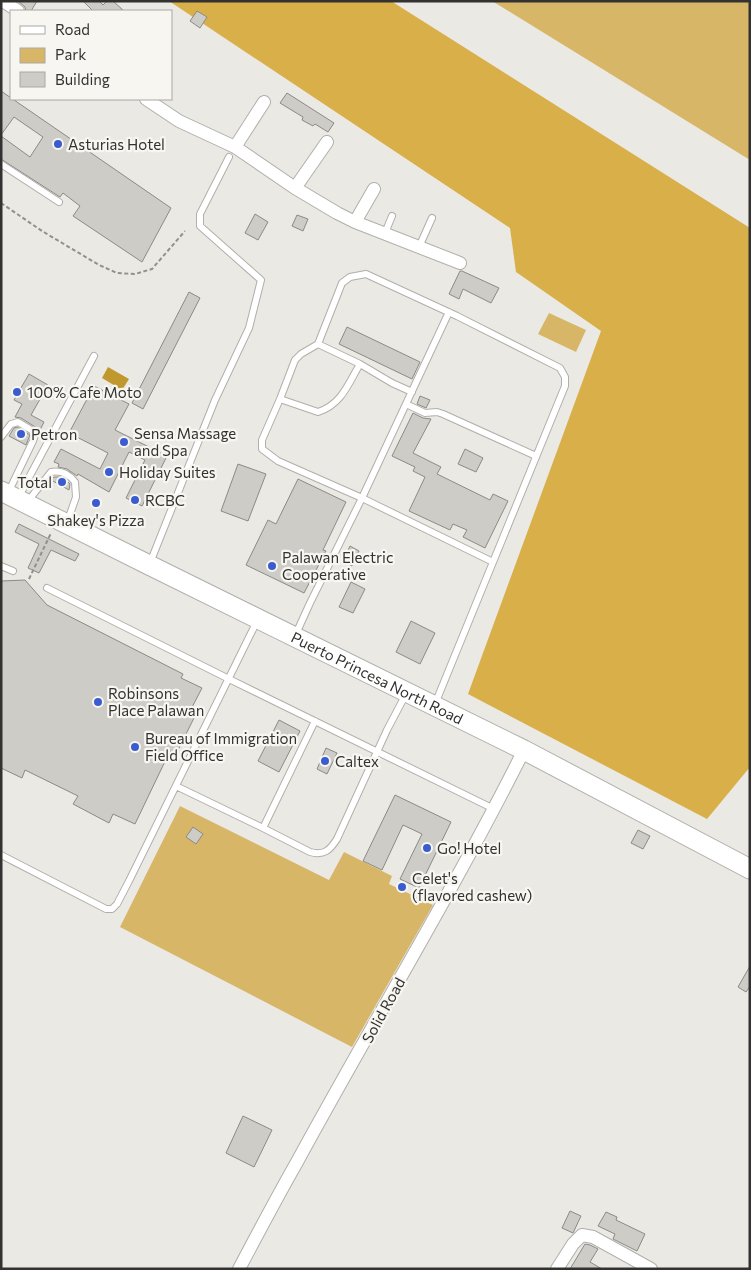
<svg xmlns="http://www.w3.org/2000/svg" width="751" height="1270" font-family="Commissioner,sans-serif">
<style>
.green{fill:#d8b667}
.forest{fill:#d8af49}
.water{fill:#c1982e}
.building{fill:#ceccc7;stroke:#8c8a86}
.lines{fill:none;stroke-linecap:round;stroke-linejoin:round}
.service-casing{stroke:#b1afab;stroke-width:8}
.minor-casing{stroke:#b1afab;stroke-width:14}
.primary-casing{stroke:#b1afab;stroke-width:21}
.path{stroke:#91908d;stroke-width:2;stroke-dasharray:4 2.5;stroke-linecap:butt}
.service{stroke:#fff;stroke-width:6}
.minor{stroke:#fff;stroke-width:12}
.primary{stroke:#fff;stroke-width:19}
.poi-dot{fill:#3a5cce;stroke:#f8f6f1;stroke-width:2}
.labels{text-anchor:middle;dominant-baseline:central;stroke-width:4.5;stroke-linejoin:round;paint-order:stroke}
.poi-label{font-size:15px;fill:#333231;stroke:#f8f6f1;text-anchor:start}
.street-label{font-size:15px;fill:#333231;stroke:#f8f6f1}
</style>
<rect width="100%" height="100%" fill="#ebe9e4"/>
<path class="green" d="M492,1H750V160Z
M549,313L586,330L576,352L538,334Z
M180,806L329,880L344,852L392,876L389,884L433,905L352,1047L120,927Z"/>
<path class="forest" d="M169,1H391L750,228V767L707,819L468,694L601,331L516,272L510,228Z"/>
<path class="water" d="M108,367L129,379L122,390L102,378Z"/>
<path class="building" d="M18,1H37L31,11H26L25,7Z
M83,1H99L103,5L107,1H113L124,11H93Z
M197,11L207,17L200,28L190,21Z
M1,91L171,208L142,262L73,216L80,206L63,193L60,197L1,159V136L30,157L43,137L14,117L1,135Z
M287,93L334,123L328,132L315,124L313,126L302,120L303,117L280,103Z
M255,214L268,222L258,240L245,233Z
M297,215L308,219L303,231L292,226Z
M460,271H462L499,288L491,303L463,289L459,299L449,294Z
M189,292L200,298L143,409L132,403Z
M347,327L420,362L412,379L339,344Z
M29,374L48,385L31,415L44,422L40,430L21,418L15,417L22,404L14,400Z
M94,386L129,404L115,430L167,456L142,506L126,498L145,460L129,452L109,492L78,474L77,476L67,469L58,467L59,464L54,462L61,449L100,469L108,453L69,433Z
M420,396L430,400L426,408L417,404Z
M413,413L423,418L431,419L413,453L441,467L437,474L490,500L493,494L508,501L485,548L463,537L467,530L453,524L450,530L409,511L425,477L413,471L415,467L392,456Z
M17,427L30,435L26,445L9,436L14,428Z
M465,449L483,458L476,472L458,464Z
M238,464L266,474L248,521L221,511Z
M54,477H61L67,481L70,484L69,490L51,480Z
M298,479L346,502L323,550L326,551L304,593L246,565L268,520L276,524Z
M19,524L79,554L75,561L51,550L39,573L28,568L39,544L15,532Z
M350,546L359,551L352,566L343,561Z
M25,580L47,605L183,674L181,678L202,688L188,715L194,718L176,754L170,751L135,824L113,814L109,823L73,804L78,796L25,770L22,778L1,768V581Z
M351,582L365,589L353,613L339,607Z
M411,621L435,633L420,664L396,652Z
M279,720L300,731L279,772L258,761Z
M326,748L337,753L327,774L317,769Z
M395,795L451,822L419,888L400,879L422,834L403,825L382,870L363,861Z
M193,827L203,834L196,844L186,837Z
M638,830L650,836L643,849L631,843Z
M750,966V986L746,992L738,987Z
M243,1116L272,1130L254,1167L226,1153Z
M570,1211L581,1216L573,1233L562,1228Z
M606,1212L617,1217L616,1220L645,1234L637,1251L613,1239L615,1234L598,1226Z
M585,1244L590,1245L598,1249L590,1262L602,1269H570Z"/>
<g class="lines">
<defs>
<path id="service" d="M1,164L59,202
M385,233L392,216
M419,247L432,218
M318,344L360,364L392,383L412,392
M280,399L318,412C342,404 348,384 360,364
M406,404L425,413L437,412L443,414L536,456
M1,437L11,424L18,422L33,431L35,435L33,441L8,493
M18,498L94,356
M28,501L51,472C62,470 69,474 75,482L76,497L67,523
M150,563L215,400L249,328L261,280L200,226V214L229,157
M1,566L13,571
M47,588L229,679L494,809
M295,636L310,603L362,498L449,312
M435,704L565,386V377L560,368L457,316L366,274L350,277L342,283L318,344L301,354L295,360L280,399L262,440V449L278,461L362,498L493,562
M176,786L263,828L310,852C324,856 330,850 337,839L387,730L406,694
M263,828L315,721
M1,855L106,909H112L117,904L129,881L257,621"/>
<path id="minor" d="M3,1L18,11
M146,99L179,121L235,147L295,188L337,213L355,222L460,263
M235,147L264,102
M295,188L327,142
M355,222L374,189
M239,1269C258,1233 277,1197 297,1162C372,1024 454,890 524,750
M557,1269L573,1244L582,1235L593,1237L651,1269"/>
<g id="primary">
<path id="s1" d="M1,491L149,565L524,750L750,869"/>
</g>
</defs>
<use href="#service" class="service-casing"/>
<use href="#minor" class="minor-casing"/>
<use href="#primary" class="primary-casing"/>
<path class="path" d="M1,203L42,231L99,265L117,273L135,274L152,269L185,231
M29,579L51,533"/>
<use href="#service" class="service"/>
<use href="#minor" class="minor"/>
<use href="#primary" class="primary"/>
</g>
<g class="poi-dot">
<circle cx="58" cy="144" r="5"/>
<circle cx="17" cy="392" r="5"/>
<circle cx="21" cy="434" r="5"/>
<circle cx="124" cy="442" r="5"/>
<circle cx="109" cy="472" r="5"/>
<circle cx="62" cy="482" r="5"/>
<circle cx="135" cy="500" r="5"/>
<circle cx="96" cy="503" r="5"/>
<circle cx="272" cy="566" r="5"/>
<circle cx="98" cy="702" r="5"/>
<circle cx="135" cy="747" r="5"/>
<circle cx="325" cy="761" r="5"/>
<circle cx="427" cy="848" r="5"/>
<circle cx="402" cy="887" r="5"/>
</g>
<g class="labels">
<g class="poi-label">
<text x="68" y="144">Asturias Hotel</text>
<text x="27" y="392">100% Cafe Moto</text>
<text x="134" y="433">Sensa Massage<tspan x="134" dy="17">and Spa</tspan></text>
<text x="31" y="434">Petron</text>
<text x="119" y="472">Holiday Suites</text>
<text x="52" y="482" text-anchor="end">Total</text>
<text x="145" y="500">RCBC</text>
<text x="96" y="520" text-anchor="middle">Shakey's Pizza</text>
<text x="282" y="557">Palawan Electric<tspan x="282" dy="17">Cooperative</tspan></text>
<text x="108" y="693">Robinsons<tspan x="108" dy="17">Place Palawan</tspan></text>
<text x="145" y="738">Bureau of Immigration<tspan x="145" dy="17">Field Office</tspan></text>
<text x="335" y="761">Caltex</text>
<text x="437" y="848">Go! Hotel</text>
<text x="412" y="878">Celet's<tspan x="412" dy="17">(flavored cashew)</tspan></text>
</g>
<g class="street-label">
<text stroke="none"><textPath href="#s1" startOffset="420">Puerto Princesa North Road</textPath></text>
<text transform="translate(383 1010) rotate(-61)">Solid Road</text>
</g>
</g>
<rect width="751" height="1270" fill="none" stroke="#333231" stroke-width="5"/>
<rect x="10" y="10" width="162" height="90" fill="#f8f6f1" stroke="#a9a8a4"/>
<rect x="20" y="26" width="25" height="8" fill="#ffffff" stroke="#a9a8a4"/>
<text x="55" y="35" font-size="15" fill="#333231">Road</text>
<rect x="20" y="48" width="25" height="15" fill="#d8b667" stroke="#a9a8a4"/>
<text x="55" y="60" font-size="15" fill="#333231">Park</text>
<rect x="20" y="72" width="25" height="15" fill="#ceccc7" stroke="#a9a8a4"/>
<text x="55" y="85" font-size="15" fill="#333231">Building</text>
</svg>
